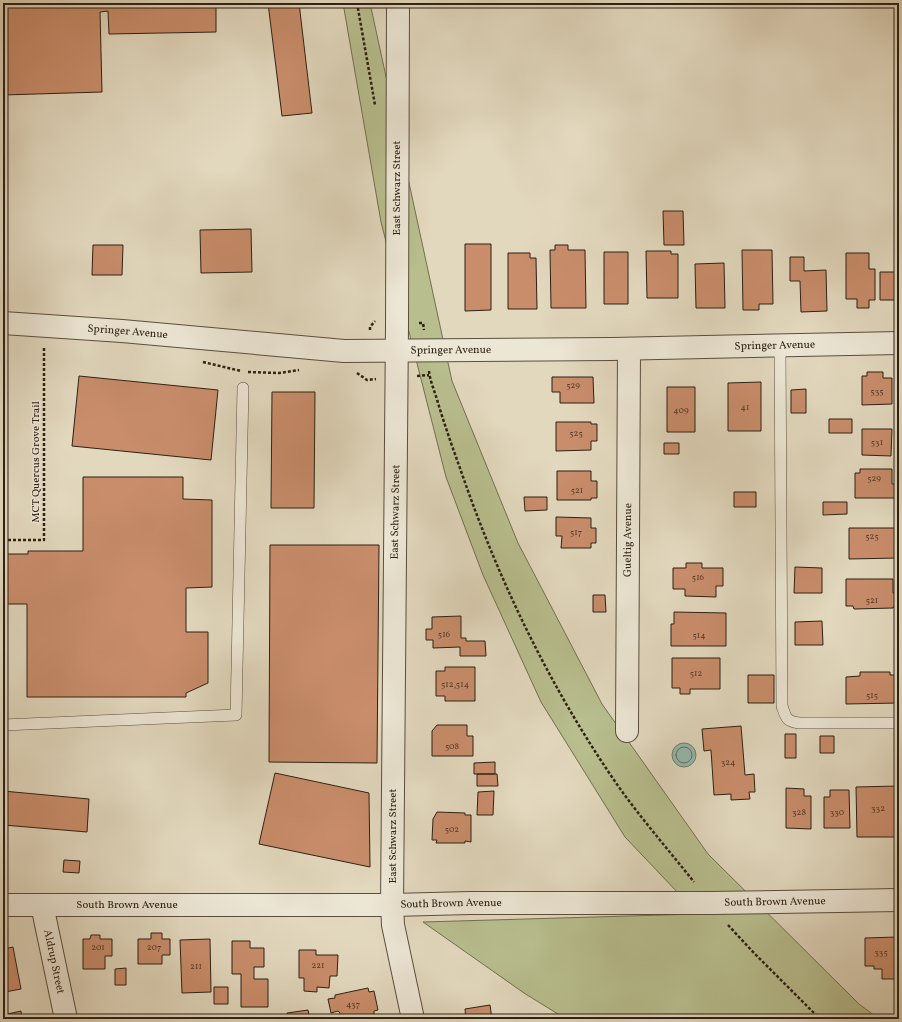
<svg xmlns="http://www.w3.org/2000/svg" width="902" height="1022" font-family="Vollkorn,serif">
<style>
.green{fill:#b8be8e;stroke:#726f51}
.water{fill:#95baaf;stroke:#6b7c71}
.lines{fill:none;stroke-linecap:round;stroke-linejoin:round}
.shore{stroke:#616d62;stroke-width:1}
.building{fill:#c98d6b;stroke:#2d2014}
.service-casing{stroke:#5a4e3e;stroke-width:12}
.minor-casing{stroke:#5a4e3e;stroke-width:24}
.tertiary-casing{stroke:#5a4e3e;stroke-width:24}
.path{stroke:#2d2014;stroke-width:2.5;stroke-dasharray:3 2;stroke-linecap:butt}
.service{stroke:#ece6d5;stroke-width:11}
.minor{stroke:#ece6d5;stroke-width:22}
.tertiary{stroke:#ece6d5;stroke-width:22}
.labels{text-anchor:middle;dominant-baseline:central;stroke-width:3;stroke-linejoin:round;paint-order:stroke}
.number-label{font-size:9px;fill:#543b2a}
.street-label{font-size:11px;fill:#2d2014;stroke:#ece6d5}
</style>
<rect width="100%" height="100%" fill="#e2d8be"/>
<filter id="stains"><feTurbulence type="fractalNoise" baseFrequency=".005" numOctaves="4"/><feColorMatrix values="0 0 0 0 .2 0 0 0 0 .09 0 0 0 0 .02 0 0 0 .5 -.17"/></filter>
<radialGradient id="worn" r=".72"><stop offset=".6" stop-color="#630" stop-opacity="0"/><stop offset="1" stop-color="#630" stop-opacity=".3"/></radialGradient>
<path class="green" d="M343,3H370L452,381L518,543L602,704L708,854L859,1004L879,1019H566L524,993L423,922L698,914L625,837L541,702L483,575L446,477L381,222Z"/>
<path class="water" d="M672 755a12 12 0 1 1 24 0a12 12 0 1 1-24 0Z"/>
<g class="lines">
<path class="shore" d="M676 755a8 8 0 1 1 16 0a8 8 0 1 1-16 0Z"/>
</g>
<path class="building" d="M3,3H216V32L109,34L108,11L100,12L102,92L3,95Z
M268,3H299L312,113L282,116Z
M663,211H683L684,245H664Z
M251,229L252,272L201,273L200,230Z
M465,244H491V310L465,311Z
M93,245H123L122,275H92Z
M555,245H568V250H585L586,308H551L550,250H555Z
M742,250H772L773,304H759V310H743Z
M646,251H671V254H678V298H647Z
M604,252H628V304H604Z
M508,253H530V258H536L537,309H508Z
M846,253H869V269H875V300H869V308H857V299H846Z
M790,257H804V271L826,270L827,311L801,312L800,281H790Z
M724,263L725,308H696L695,264Z
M880,272H899V300H880Z
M867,372H883V378H892V404L862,405V376H867Z
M79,376L218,390L211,460L72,446Z
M552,377H593L594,403H560V392H552Z
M761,382V431H728V383Z
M667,387H695V432H667Z
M806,389V413H791V390Z
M272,392H315L314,508H271Z
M829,419H852V433H829Z
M556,422H591V424H597V441H591V450L556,451Z
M862,429H892L891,456L862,455Z
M664,443H679V454H664Z
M860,469H892V484H895V498H855V473H860Z
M557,471H591V481H597V498H591V500H557Z
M83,477H183V499L212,500V587L186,588V632H208V683L186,693V697H27V604H5V554H28V551H83Z
M734,492H756V507H734Z
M524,497H547V510L525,511Z
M823,502H847V514L823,515Z
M556,517L591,518V528H596V543H591V548H561L562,536H556Z
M849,528H895V543H899V558L849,559Z
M270,545H379L377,763L269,762Z
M686,563H702V568H723V586H716V597L685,596V589H673V568H686Z
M795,567L822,568V593H794Z
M846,579H893V593H898V607H893V608L854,609L853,606H846Z
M593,595H605L606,612H593Z
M674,612L726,613V646H671V624H674Z
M461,616V638H466V641H485L486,656H460V647L433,648V640H426V629H432V617Z
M822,621L823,645H795V622Z
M672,658H720V689H690V694H680V688H672Z
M445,667H475V701H445V696H436V671H445Z
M860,672H890V675H896V687H898L899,703L846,704V677L860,676Z
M748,675H774V703H748Z
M437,725H467V736H473V756H432V731Z
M741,726L745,775L754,774L755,792H749L750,799L731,800V794L714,795L711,750L704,751L702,729Z
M785,734H796V758H785Z
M820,736H834V753H820Z
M495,762V774H474V763Z
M275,773L369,793L370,867L259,844Z
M477,774H497L498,786H477Z
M898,786L899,837H857L856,787Z
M786,788L804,789V796H811V829L786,828Z
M830,790H849L850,828H824V797H830Z
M3,791L89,799L87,832L3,825Z
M494,791L493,815H477L478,792Z
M437,812L465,813V815H471V842L465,841V843H436L437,840H432L433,819Z
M64,860L80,861L79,873L63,872Z
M151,933H162V939H170V955H162V964H138V939H151Z
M91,935H100V939H112V956H105V969H83V939H90Z
M897,937V979H882V969H874V966H865V938Z
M210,939L211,992L182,993L180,940Z
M232,941H250V948H264V967H254V979H268V1007H241V974H232Z
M3,946L4,949L13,947L21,989L5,992L4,987H3Z
M299,950H316V955H338L337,976H330L329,988L317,987V992L304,991V978H299Z
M126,968V985H115V969Z
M214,987H228V1004H214Z
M368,988L369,992L374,991L378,1010L374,1011V1014L350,1019H341L340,1013L338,1011L331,1013L328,999L335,998V995Z
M490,1005L492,1019H466L465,1009Z
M308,1010L310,1019H288L287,1013Z
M21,1011L22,1019H3V1015Z"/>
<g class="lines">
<defs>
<path id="service" d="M780,346L782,706C786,718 786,721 799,723H899
M3,725L236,715L243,388"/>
<g id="minor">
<path id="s1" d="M3,323L122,331L344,351L612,349L899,343"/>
<path id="s2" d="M627,731L629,349"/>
<path id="s3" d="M3,905H392L470,903H710L899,900"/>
<path id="s4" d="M42,905L66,1019"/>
</g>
<path id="tertiary" d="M398,3L397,325L392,905L393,925L413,1019"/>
</defs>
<use href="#service" class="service-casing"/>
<use href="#minor" class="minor-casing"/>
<use href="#tertiary" class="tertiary-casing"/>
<path class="path" d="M357,3L375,105
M419,323H423L424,330
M370,330V327L375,321
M203,362L241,371
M429,371C430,381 435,392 438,403C445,426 453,449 461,471C498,579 549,685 614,780C638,815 667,848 694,882
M248,372L279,373L299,370
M357,373L367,380L376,379
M417,376L429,375
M3,540H44V346
M728,925L754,953L820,1019"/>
<use href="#service" class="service"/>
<use href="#minor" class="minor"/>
<use href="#tertiary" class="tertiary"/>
</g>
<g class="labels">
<g class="number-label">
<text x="573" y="385">529</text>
<text x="877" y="391">535</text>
<text x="745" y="407">41</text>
<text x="681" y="410">409</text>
<text x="576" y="433">525</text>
<text x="877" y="442">531</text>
<text x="874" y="478">529</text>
<text x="577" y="490">521</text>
<text x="576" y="532">517</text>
<text x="872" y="536">525</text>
<text x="698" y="577">516</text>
<text x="872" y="600">521</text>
<text x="444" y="634">516</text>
<text x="699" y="635">514</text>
<text x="696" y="673">512</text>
<text x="455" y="684">512,514</text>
<text x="872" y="695">515</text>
<text x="452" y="746">508</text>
<text x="728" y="762">324</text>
<text x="878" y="808">332</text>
<text x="799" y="812">328</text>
<text x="837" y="812">330</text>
<text x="452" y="829">502</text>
<text x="98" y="947">201</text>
<text x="154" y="947">207</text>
<text x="881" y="952">335</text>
<text x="318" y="965">221</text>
<text x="196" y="966">211</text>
<text x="353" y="1004">437</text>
</g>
<g class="street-label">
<text transform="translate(397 188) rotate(-90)">East Schwarz Street</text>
<text stroke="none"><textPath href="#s1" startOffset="125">Springer Avenue</textPath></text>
<text stroke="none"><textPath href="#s1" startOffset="773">Springer Avenue</textPath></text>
<text stroke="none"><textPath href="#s1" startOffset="449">Springer Avenue</textPath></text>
<text transform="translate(36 462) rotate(-90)">MCT Quercus Grove Trail</text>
<text transform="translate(396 512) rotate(-89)">East Schwarz Street</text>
<text stroke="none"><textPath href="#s2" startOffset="191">Gueltig Avenue</textPath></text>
<text transform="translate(393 836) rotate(-90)">East Schwarz Street</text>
<text stroke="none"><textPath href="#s3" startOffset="772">South Brown Avenue</textPath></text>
<text stroke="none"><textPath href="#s3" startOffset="448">South Brown Avenue</textPath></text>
<text stroke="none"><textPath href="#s3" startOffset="124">South Brown Avenue</textPath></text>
<text stroke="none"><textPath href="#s4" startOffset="58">Aldrup Street</textPath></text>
</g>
</g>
<rect width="902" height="1022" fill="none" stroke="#e2d8be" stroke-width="16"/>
<rect x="4" y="4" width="894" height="1014" fill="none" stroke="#2d2014" stroke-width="2"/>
<rect x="8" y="8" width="886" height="1006" fill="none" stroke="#2d2014"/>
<rect width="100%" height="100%" filter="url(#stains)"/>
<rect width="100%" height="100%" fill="url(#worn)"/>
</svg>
